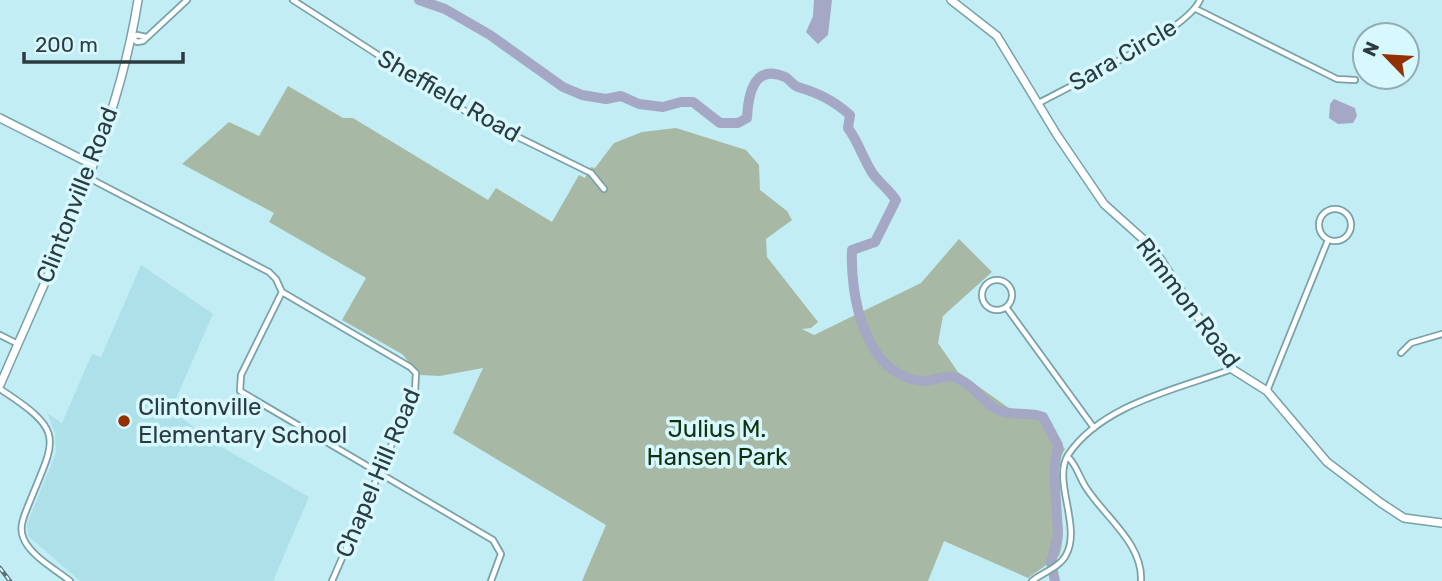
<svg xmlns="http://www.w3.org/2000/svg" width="1442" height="581" font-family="Rubik,sans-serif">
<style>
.built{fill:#aee0e9}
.green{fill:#a7b9a4}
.water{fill:#a4a8c4}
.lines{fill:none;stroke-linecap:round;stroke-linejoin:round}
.river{stroke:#a4a8c4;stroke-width:10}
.street-casing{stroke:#79a1a8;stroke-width:8}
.secondary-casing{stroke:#79a1a8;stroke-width:10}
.street{stroke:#fff;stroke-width:4.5}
.secondary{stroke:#fff;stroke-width:7}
.rail-casing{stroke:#5b7378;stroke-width:4.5}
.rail{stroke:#d7f8ff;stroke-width:2;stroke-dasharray:5;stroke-linecap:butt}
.poi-dot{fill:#942f00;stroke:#d7f8ff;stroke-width:2.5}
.labels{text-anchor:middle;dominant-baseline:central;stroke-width:7;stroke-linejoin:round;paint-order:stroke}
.street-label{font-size:24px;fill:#2b3b3f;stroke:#d7f8ff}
.poi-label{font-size:24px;fill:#2b3b3f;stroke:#d7f8ff;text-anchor:start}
.park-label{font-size:24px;fill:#12320f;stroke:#d7f8ff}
</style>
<rect width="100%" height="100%" fill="#c3edf5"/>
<path class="built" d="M141,265L213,314L171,410L218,445L309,497L273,581H80L28,536L27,524L56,453L55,433L47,413L62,423L92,354L101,357Z"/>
<path class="green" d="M288,86L343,118H353L488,200L496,188L552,222L579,175L585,178L591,167L595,168L614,143L642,132L676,128L746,150L759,165L760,190L787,211L792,220L766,239L767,257L818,322L811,328L802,329L814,335L921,283L959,239L992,272L943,316L938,343L958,372L1006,406L1015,412L1039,413L1065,449C1045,481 1072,521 1059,556L1028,578L944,541L928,581H582L606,525L453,433L483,368L440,376L420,375L402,354L342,320L366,278L269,222L274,213L182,164L229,122L259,136Z"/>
<path class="water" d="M814,0H832L828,35L818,44L806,32L813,16Z
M1334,99L1355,108L1357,116L1353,123L1338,124L1329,118L1330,104Z"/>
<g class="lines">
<path class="river" d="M419,0L445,9L490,35L563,87L582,95L606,99L621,96L639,104L663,107L681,102H693L720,123H738L747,118C748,96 753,63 785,77C790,79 792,85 798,87C818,93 833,100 850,115L848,128C859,143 863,159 873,174C878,181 889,190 896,200L875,242L852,250C850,294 864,375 922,381C932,382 944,374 953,377C972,382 981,400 996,409C1009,417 1028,411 1043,417L1058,445L1054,470L1058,534L1051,562L1055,581"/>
<defs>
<path id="street" d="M293,0L465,111L591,173L604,189
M1196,9L1337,79L1355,80
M132,38L137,42L143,41L187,0
M132,38L137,35L146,37
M1039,103C1073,84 1187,31 1200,0
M87,177L269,272L276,279L282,292L410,367L416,373L415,391L332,581
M1319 225a16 16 0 1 1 32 0a16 16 0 1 1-32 0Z
M982 295a15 15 0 1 1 30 0a15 15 0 1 1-30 0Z
M282,292L241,375L240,391L493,540L501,554L491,581
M1006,307L1094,428
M0,335L18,344
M1401,353L1411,343L1442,334
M0,389C68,433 55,438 28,506C24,516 19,527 23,537C29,555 55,569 70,581
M1267,391L1328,240
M1068,457C1078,467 1079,478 1087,489C1106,518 1143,544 1141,581
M1032,581C1042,573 1060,567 1066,555C1082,527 1052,480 1068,455C1102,404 1178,389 1232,369"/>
<path id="secondary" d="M951,0L997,36L1057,135L1104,204L1153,248L1232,369L1267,391L1327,462L1381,503L1404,518L1442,523
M0,118L91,164
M0,385C53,262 117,134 138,0"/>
</defs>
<use href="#street" class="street-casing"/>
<use href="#secondary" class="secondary-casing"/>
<use href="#street" class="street"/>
<use href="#secondary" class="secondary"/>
<defs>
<path id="rail" d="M0,568L10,581"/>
</defs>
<use href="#rail" class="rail-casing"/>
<use href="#rail" class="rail"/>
</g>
<circle class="poi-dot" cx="124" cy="421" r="7"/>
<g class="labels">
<g class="street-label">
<text transform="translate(1123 55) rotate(-30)">Sara Circle</text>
<text transform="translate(449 96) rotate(30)">Sheffield Road</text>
<text transform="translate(77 195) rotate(-69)">Clintonville Road</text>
<text transform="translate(1188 303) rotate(53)">Rimmon Road</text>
<text transform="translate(378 473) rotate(-67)">Chapel Hill Road</text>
</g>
<g class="poi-label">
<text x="138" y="407">Clintonville<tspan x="138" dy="28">Elementary School</tspan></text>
</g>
<g class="park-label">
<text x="717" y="429">Julius M.<tspan x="717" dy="28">Hansen Park</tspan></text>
</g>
</g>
<g transform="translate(1386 56) rotate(295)"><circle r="33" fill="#d7f8ff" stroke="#92acb2" stroke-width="2"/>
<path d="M0-5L12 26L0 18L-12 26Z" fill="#942f00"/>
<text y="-10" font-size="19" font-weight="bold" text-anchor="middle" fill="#2b3b3f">N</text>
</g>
<path d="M24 52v10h159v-10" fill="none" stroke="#2b3b3f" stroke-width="3.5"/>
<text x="35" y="52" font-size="21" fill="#2b3b3f" stroke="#d7f8ff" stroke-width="5" paint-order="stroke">200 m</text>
</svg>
